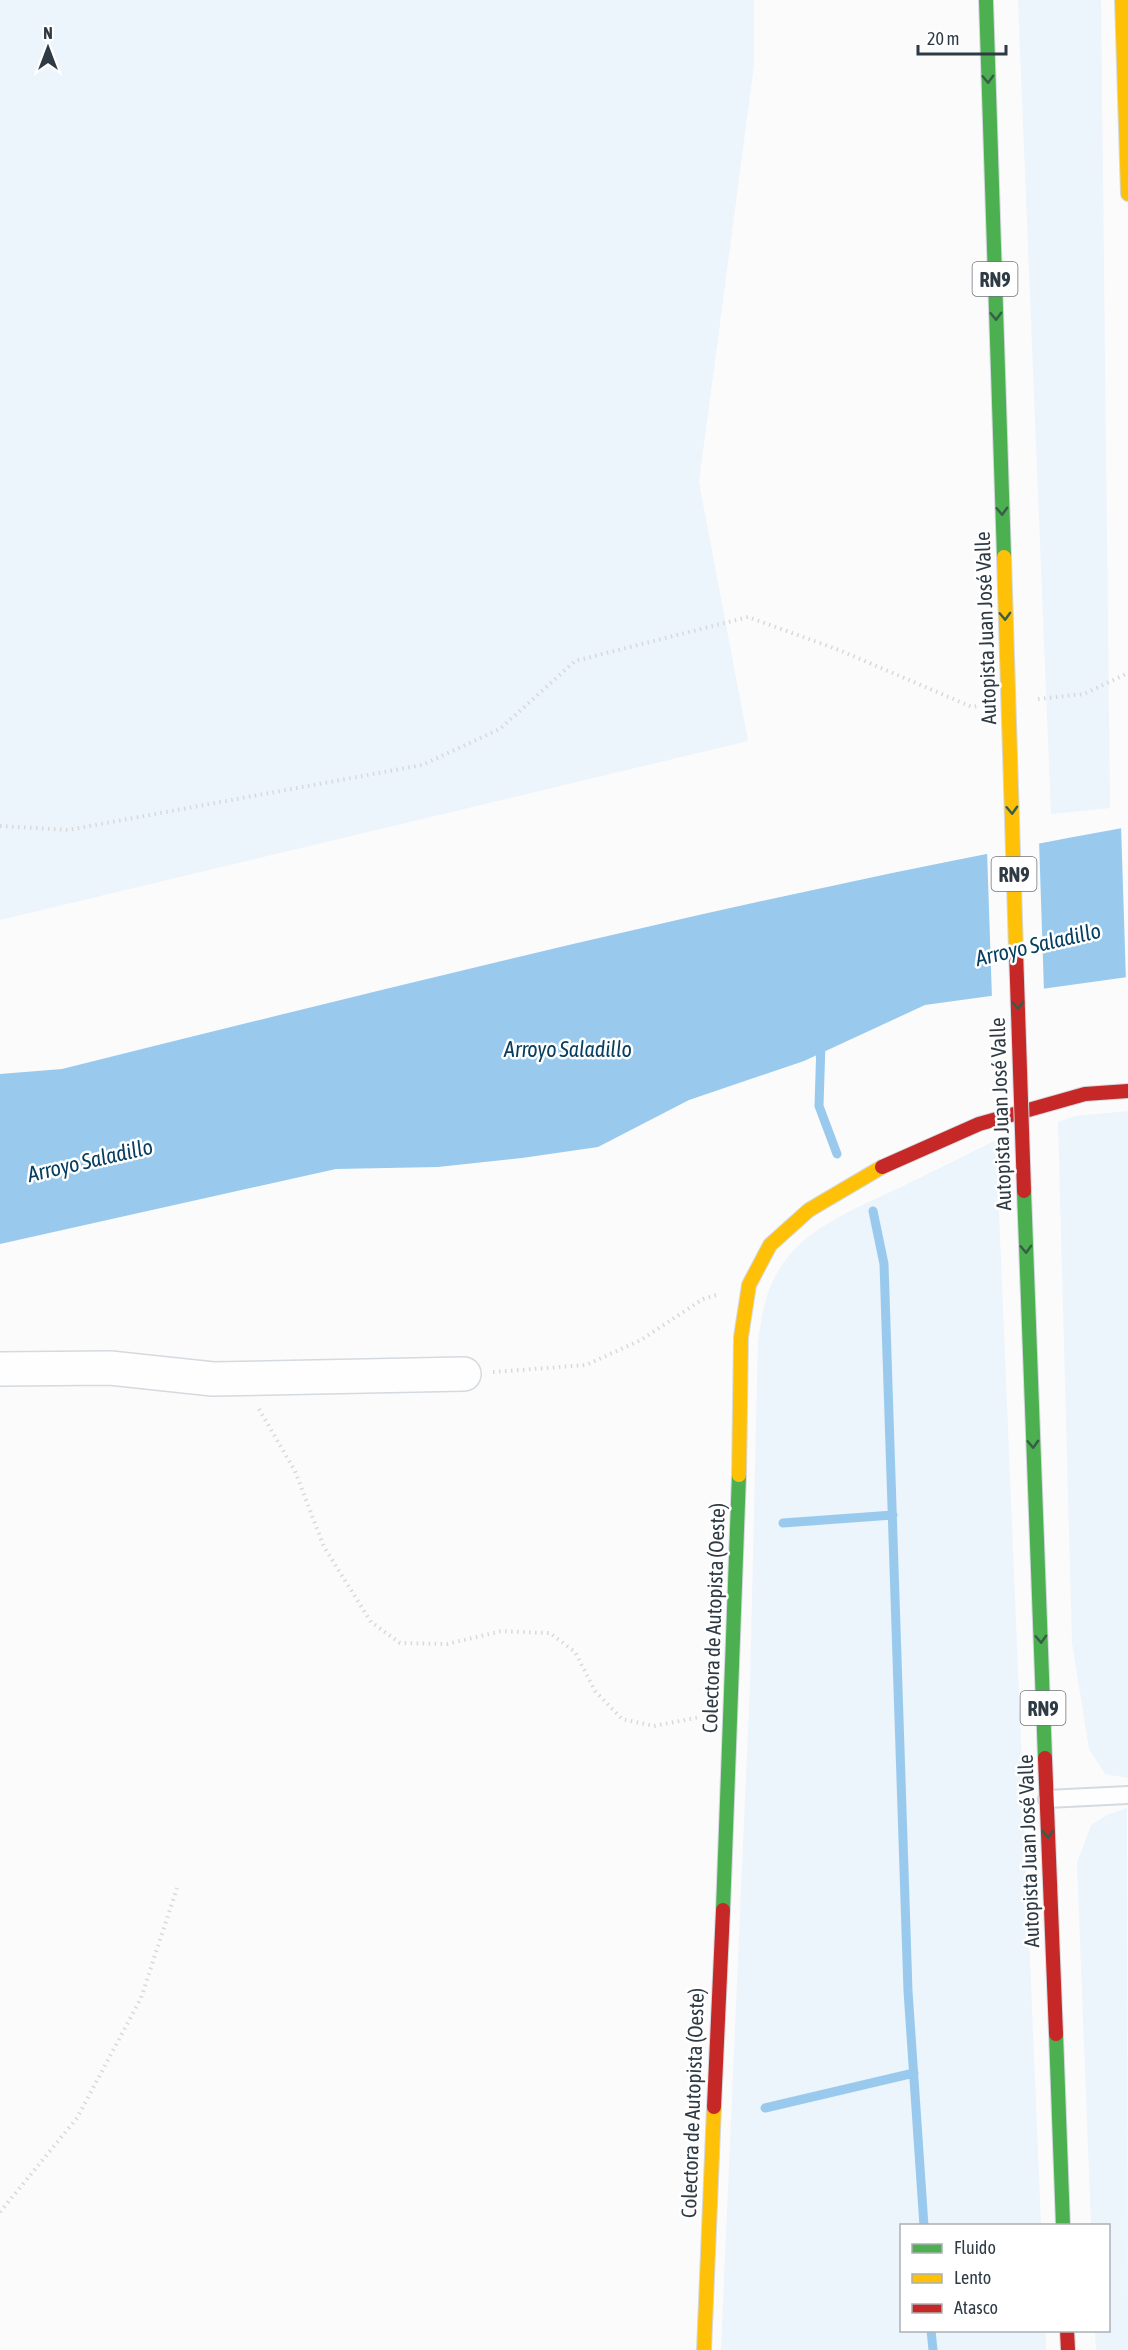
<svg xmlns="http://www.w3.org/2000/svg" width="1128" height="2350" font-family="'Asap Condensed',sans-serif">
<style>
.green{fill:#ecf4fc}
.water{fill:#99caee}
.pier{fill:#fbfbfb}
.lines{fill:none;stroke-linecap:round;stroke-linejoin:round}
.stream{stroke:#99caee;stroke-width:9}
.lane-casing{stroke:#d4dadf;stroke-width:20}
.street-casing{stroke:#d4dadf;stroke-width:36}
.fast-casing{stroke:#d4dadf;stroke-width:16}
.slow-casing{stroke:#d4dadf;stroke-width:16}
.jam-casing{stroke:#d4dadf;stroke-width:16}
.path{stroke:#d8d9da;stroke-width:4;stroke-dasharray:1.5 4.5;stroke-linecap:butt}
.lane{stroke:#fefefe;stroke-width:16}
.street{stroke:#fefefe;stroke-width:33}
.fast{stroke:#4caf50;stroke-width:14}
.slow{stroke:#ffc107;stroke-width:14}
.jam{stroke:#c62828;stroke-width:14}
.slow-bridge-casing{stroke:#d4dadf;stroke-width:16;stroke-linecap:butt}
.jam-bridge-casing{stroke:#d4dadf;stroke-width:16;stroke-linecap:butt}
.slow-bridge{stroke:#ffc107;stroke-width:14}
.jam-bridge{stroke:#c62828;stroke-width:14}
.oneway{stroke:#375d48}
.labels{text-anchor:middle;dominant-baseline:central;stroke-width:5;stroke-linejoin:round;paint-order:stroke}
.shield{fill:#fff;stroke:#6d757c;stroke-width:1.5}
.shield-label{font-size:20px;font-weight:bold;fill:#2e3a44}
.street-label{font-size:21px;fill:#2e3a44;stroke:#fff}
.water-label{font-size:22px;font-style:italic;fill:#073f61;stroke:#fff}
</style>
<rect width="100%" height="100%" fill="#fbfbfb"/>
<path class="green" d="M0,0H754V65L699,482L748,741L0,920Z
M1018,0H1101L1110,808L1051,814Z
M1128,1111V1777L1127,1778L1105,1774L1089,1749L1072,1643L1058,1122L1076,1116Z
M996,1140L1041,2225L902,2226V2330L1046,2331V2350H721L750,1684L758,1341C762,1317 764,1296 776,1275C800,1229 853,1210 897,1189C930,1173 963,1156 996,1140Z
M1127,1808L1128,2350H1096L1095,2331L1108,2330V2226L1091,2225L1077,1863L1091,1825L1107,1815Z"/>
<path class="water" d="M1128,827V977L925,1005L804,1061L689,1100L598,1147L522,1158L438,1167L336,1169L0,1244V1074L62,1069C416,981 769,892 1128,827Z"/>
<path class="pier" d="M1128,824V980L1126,981L1121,825Z
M1039,840L1044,992L992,999L987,850Z"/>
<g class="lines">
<path class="stream" d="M821,1043L819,1106L837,1154
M873,1211L884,1264L908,1991L924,2226
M783,1523L893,1515
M765,2108L914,2073
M931,2330L933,2350"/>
<defs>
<path id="lane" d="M1047,1799L1128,1795"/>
<path id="street" d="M0,1369L110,1368L213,1379L464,1374"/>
<path id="fast" d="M986,0L1004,557
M1024,1191L1045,1758
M723,1910L739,1475
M1056,2034L1063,2226"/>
<path id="slow" d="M1122,0L1128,194
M739,1475L741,1337L749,1285L770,1245L809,1210L882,1167
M704,2350L714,2107"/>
<path id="jam" d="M882,1167L979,1124L1085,1094L1128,1091
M1045,1758L1056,2034
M714,2107L723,1910
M1067,2330L1068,2350"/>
</defs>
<use href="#lane" class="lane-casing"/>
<use href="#street" class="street-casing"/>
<use href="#fast" class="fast-casing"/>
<use href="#slow" class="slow-casing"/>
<use href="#jam" class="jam-casing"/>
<path class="path" d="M1038,699L1084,694L1128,673
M0,826L68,830L422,765L500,729L575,661L748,617L839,650L972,707L977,706
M493,1372L586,1365L641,1340L703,1299L716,1295
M259,1409L295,1471L324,1547L371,1622L400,1643L447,1644L502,1631L550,1633L575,1652L595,1691L622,1719L654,1726L700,1717
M0,2212L77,2118L141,1998L177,1888"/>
<use href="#lane" class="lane"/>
<use href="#street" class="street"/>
<use href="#fast" class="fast"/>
<use href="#slow" class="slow"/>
<use href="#jam" class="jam"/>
<defs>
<path id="slow-bridge" d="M1004,557L1016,951"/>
<path id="jam-bridge" d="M1016,951L1024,1191"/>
</defs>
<use href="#slow-bridge" class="slow-bridge-casing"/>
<use href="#jam-bridge" class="jam-bridge-casing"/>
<use href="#slow-bridge" class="slow-bridge"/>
<use href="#jam-bridge" class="jam-bridge"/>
</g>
<defs><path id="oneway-chevron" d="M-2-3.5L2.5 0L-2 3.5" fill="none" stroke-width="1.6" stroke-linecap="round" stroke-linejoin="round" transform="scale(1.5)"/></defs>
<g class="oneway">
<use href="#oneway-chevron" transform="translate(988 79) rotate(88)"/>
<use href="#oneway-chevron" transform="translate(996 316) rotate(88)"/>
<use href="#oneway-chevron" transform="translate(1002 511) rotate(88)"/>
<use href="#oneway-chevron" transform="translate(1005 616) rotate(88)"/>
<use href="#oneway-chevron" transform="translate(1012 810) rotate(88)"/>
<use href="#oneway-chevron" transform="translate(1018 1005) rotate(88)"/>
<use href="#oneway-chevron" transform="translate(1026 1249) rotate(88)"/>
<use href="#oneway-chevron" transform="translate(1033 1444) rotate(88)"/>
<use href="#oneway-chevron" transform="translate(1041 1639) rotate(88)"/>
<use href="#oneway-chevron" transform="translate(1048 1834) rotate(88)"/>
</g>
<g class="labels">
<g class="shield">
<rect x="972.5" y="262" width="45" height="34" rx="4.5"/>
<rect x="991.5" y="857" width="45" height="34" rx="4.5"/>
<rect x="1020.5" y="1691" width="45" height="34" rx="4.5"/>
</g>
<g class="shield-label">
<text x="995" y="279">RN9</text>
<text x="1014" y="874">RN9</text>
<text x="1043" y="1708">RN9</text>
</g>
<g class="street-label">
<text transform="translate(985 628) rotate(-92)">Autopista Juan José Valle</text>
<text transform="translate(1000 1114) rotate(-92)">Autopista Juan José Valle</text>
<text transform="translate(713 1618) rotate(-88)">Colectora de Autopista (Oeste)</text>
<text transform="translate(1028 1851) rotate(-92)">Autopista Juan José Valle</text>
<text transform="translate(692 2103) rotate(-88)">Colectora de Autopista (Oeste)</text>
</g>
<g class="water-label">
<text transform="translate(1038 944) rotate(-13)">Arroyo Saladillo</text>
<text x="568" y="1049">Arroyo Saladillo</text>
<text transform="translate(90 1160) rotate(-13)">Arroyo Saladillo</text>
</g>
</g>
<rect x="900" y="2224" width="210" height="108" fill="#ffffff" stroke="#abb0b4" stroke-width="1.5"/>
<rect x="912" y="2244" width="30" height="9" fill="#4caf50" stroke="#abb0b4" stroke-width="1.5"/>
<text x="954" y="2254" font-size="18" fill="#2e3a44">Fluido</text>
<rect x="912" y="2274" width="30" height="9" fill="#ffc107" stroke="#abb0b4" stroke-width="1.5"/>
<text x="954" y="2284" font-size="18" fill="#2e3a44">Lento</text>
<rect x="912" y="2304" width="30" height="9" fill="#c62828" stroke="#abb0b4" stroke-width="1.5"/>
<text x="954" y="2314" font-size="18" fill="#2e3a44">Atasco</text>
<g transform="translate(48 48)" stroke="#ffffff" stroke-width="4.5" paint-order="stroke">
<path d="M0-4.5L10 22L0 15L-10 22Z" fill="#2e3a44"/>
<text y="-9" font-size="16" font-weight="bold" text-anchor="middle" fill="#2e3a44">N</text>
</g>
<path d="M918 45v9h88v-9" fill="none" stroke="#2e3a44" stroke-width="3"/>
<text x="927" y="45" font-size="18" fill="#2e3a44" stroke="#ffffff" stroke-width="4.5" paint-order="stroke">20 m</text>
</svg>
